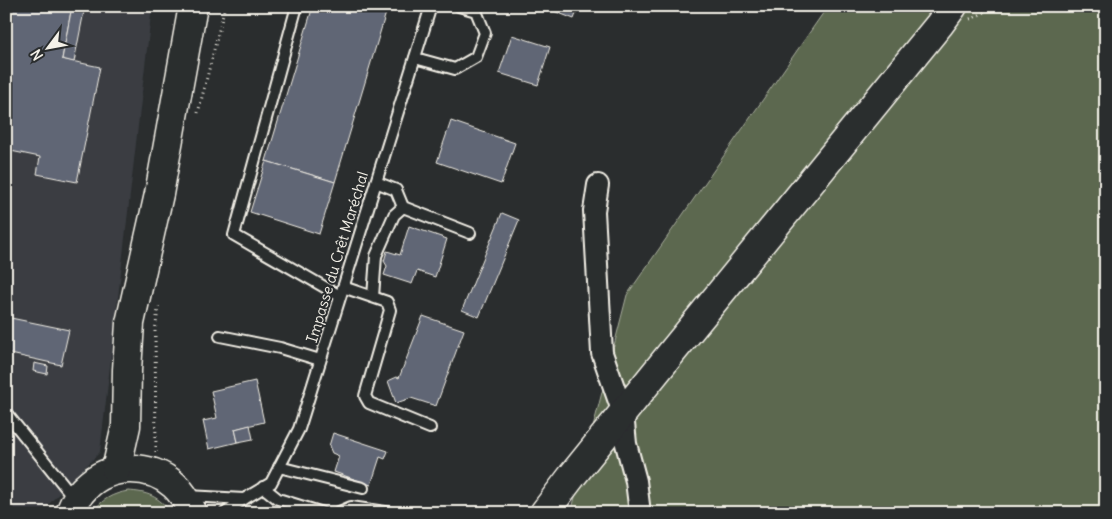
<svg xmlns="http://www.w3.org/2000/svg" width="1112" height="519" viewBox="0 0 1112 519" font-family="Delius,sans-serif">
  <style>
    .built { fill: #3a3e43 }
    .green { fill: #5b6850; stroke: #a8ac9c }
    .building { fill: #616675; stroke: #f4f1e8 }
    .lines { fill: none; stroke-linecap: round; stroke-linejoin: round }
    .service-casing { stroke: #f4f1e8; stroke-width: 14 }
    .minor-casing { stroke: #f4f1e8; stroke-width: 24 }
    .secondary-casing { stroke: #f4f1e8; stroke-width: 31 }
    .trunk-casing { stroke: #f4f1e8; stroke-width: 31 }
    .path { stroke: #f4f1e8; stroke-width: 3; stroke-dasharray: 1 4; stroke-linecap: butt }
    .service { stroke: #2a2d2e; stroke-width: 10 }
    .minor { stroke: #2a2d2e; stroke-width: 20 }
    .secondary { stroke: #2a2d2e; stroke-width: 28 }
    .trunk { stroke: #2a2d2e; stroke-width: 28 }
    .labels { text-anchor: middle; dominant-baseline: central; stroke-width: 4; stroke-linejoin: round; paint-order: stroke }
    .street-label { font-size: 15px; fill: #f4f1e8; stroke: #2a2d2e }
  </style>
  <rect width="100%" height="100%" fill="#2a2d2e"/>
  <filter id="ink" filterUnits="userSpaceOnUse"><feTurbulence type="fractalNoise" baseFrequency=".02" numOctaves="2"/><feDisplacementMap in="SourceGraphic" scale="10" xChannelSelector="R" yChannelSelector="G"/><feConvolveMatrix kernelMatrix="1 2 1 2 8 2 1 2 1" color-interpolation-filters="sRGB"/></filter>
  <g filter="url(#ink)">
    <path class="built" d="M6,6H152L100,452L40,513H6Z"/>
    <g class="green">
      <path d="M828,6H1106V513H571L627,295Z"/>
      <path d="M128,491C147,492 159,496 171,513H92C102,499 112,494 128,491Z"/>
    </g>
    <g class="building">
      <path d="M6,6H72L62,59L100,67L77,182L37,174L40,157L6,150Z"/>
      <path d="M72,6H85L74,62L62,59Z"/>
      <path d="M313,6H388L335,182L266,161Z"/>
      <path d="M541,6H579L574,19Z"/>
      <path d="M512,35L550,47L538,85L499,73Z"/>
      <path d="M451,121L515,143L501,184L437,162Z"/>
      <path d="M266,161L335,182L319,234L250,212Z"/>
      <path d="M502,213L519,220L479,317L462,310Z"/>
      <path d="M409,226L447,239L435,277L417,271L412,284L384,275L387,266L384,261L387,251L400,255Z"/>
      <path d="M423,316L464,330L436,406L411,398L396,403L388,381L397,377L399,378Z"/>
      <path d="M6,317L69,330L61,365L6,353Z"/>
      <path d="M34,363L48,366L47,374L33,371Z"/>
      <path d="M255,381L264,422L235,429L238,442L209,449L203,421L217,418L211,391Z"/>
      <path d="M250,425L253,439L238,442L235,429Z"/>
      <path d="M333,433L388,451L385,459L380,457L371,485L334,472L339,456L332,453L329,446Z"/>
    </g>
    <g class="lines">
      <defs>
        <g id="service">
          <path d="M297,6L234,235L340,296"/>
          <path d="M415,58L455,69L476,57L485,33L476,11L459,6"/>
          <path d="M376,182L396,190L403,207"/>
          <path d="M343,287L387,302L390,310L365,396L369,403L430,428"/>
          <path d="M373,297L376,256L394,215L403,207L470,233"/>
          <path d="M220,336L280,348L320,360"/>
          <path d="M6,413L75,499"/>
          <path d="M279,467L363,488"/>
          <path d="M263,487L278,499L323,513"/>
          <path d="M188,496L244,499"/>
          <path d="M225,513L244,499L271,483L299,429L431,6"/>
          <path d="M337,513L351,507L392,513"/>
        </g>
        <path id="minor" d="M598,185L594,211L602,353L623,413L626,444L636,481L640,513"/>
        <g id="secondary">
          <path d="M70,513C74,503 78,494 86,487C109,464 149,463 174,485C183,493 188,502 193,513"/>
          <path d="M544,513L572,476L673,351L939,25L953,6"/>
        </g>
        <path id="trunk" d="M116,470L126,426L127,370L130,323L159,194L193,6"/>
      </defs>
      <use href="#service" class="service-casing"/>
      <use href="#minor" class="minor-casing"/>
      <use href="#secondary" class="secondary-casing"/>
      <use href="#trunk" class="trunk-casing"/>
      <g class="path">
        <path d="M970,19L975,17L997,6"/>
        <path d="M198,113L225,6"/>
        <path d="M156,452L155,331L159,303"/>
      </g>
      <use href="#service" class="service"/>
      <use href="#minor" class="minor"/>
      <use href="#secondary" class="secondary"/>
      <use href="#trunk" class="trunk"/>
    </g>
  </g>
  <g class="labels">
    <g class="street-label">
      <text transform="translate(337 257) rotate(-73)">Impasse du Crêt Maréchal</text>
    </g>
  </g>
  <rect width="1112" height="519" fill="none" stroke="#2a2d2e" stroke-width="25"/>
  <rect x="12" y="12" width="1087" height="494" fill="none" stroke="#f4f1e8" stroke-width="2" filter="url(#ink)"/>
  <g transform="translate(48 48) rotate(238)" stroke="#2a2d2e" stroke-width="4" paint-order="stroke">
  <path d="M0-4L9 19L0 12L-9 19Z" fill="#f4f1e8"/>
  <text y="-8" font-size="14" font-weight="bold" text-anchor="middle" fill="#f4f1e8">N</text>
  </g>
</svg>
